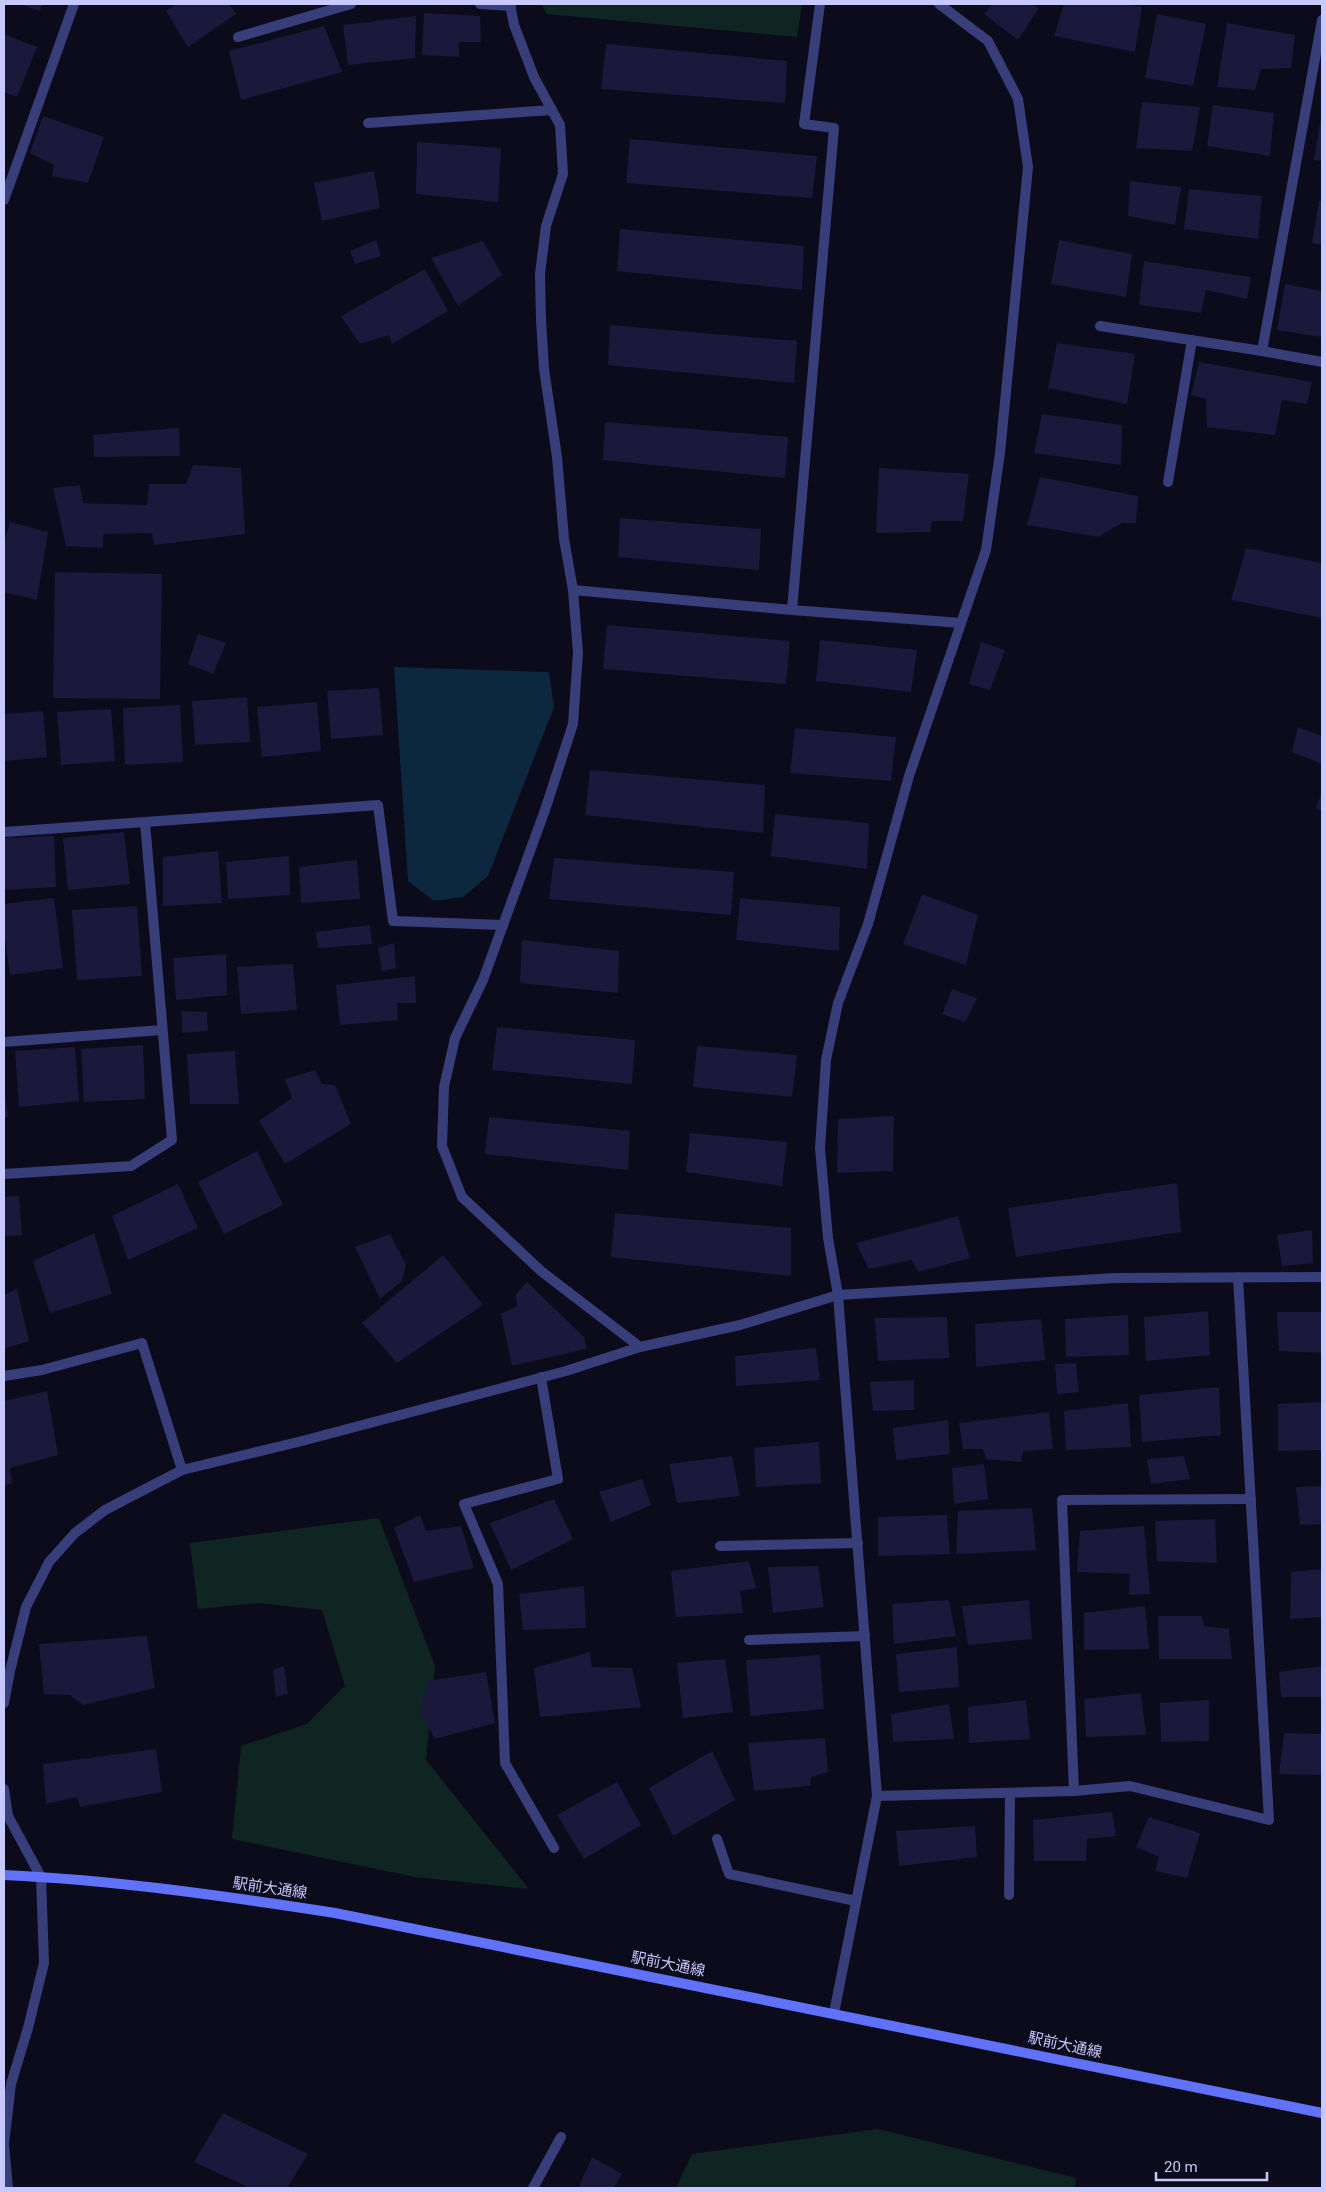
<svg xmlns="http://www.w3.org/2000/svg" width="1326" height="2192" viewBox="0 0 1326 2192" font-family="Roboto,'Noto Sans JP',sans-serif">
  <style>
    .green { fill: #0f2521 }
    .water { fill: #0c273e }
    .building { fill: #1a183b }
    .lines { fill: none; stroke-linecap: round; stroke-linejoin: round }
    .minor { stroke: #373e79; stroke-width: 10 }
    .secondary { stroke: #6072fb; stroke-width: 10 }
    .labels { text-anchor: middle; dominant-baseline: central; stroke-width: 4; stroke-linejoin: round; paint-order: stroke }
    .street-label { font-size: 15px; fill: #c7c8fe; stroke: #0c0b1b }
  </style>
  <rect width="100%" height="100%" fill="#0c0b1b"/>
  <g class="green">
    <path d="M541,4H802L797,37L547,14Z"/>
    <path d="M379,1518L435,1666L426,1760L529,1889L415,1877L232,1839L241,1746L307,1724L345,1686L322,1610L259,1603L198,1609L190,1543Z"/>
    <path d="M878,2129L1076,2178L1075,2188H676L692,2154Z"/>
  </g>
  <path class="water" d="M394,667L549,672L554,707L488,876L463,897L434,901L408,881Z"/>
  <g class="building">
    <path d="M20,4H42L40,11Z"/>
    <path d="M176,4H229L236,14L188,47L166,11Z"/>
    <path d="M992,4H1031L1039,8L1018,40L984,14Z"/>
    <path d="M1064,4H1124L1142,7L1135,52L1054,36Z"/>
    <path d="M424,13L480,16L481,42H459V57L422,55Z"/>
    <path d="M1157,14L1206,24L1193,86L1145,78Z"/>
    <path d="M416,16L415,58L348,65L343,25Z"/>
    <path d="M1227,23L1295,35L1291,68L1261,69L1255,90L1217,87Z"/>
    <path d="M324,26L342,72L241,100L229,51Z"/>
    <path d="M4,34L37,47L17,97L4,92Z"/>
    <path d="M606,44L787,61L785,103L601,89Z"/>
    <path d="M1142,102L1200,107L1192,151L1136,148Z"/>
    <path d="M1213,105L1274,113L1270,156L1207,146Z"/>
    <path d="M43,116L104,137L88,183L52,176L54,165L30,153Z"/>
    <path d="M1321,117H1322V161L1314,160Z"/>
    <path d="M630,139L817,156L812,198L626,183Z"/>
    <path d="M417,142L501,148L498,202L416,194Z"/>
    <path d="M374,171L380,208L322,221L314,183Z"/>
    <path d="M1130,181L1181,187L1175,225L1128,216Z"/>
    <path d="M1189,189L1262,196L1258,239L1184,229Z"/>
    <path d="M1319,201H1322V245L1312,243Z"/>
    <path d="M620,229L804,246L802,290L617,271Z"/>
    <path d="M376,240L381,256L355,264L350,251Z"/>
    <path d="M1059,240L1132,254L1126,297L1051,284Z"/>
    <path d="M483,241L502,275L458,306L431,258Z"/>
    <path d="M1144,261L1251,277L1247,299L1206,290L1201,313L1139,305Z"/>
    <path d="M425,269L448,311L392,344L389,335L360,344L341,316Z"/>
    <path d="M1285,284L1322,291V337L1277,330Z"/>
    <path d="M610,325L797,341L794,383L608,365Z"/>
    <path d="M1057,343L1135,354L1127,404L1048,388Z"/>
    <path d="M1199,362L1312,382L1307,404L1282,400L1275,435L1207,427L1206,399L1191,395Z"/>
    <path d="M1042,414L1122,425L1121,465L1034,453Z"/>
    <path d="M605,422L788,437L785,478L603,460Z"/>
    <path d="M179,428L180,456L94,457L93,435Z"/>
    <path d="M193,465L241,468L245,534L154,545L152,533L103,534V548L66,546L53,488L80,485L83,503L147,505L149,484H186Z"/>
    <path d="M879,468L969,474L963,521H932L930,532L876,533Z"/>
    <path d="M1040,477L1138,496L1136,523H1122L1098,537L1027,525Z"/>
    <path d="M620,518L761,529L759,570L618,557Z"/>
    <path d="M10,522L48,532L37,600L4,592V542Z"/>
    <path d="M1246,548L1322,563V618L1231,600Z"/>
    <path d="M55,572L162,574L160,699L53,698Z"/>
    <path d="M607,625L790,641L786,684L603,669Z"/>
    <path d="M198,634L226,643L213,674L188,664Z"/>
    <path d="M820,640L917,650L911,692L816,681Z"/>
    <path d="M981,642L1005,650L990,690L969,684Z"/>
    <path d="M379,688L383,735L331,739L327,691Z"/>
    <path d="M247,697L250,742L195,745L192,701Z"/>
    <path d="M317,702L321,751L262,757L257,707Z"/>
    <path d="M180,705L183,762L125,765L123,708Z"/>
    <path d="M111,709L115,761L61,765L57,712Z"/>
    <path d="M43,711L47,757L4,761V714Z"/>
    <path d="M1298,727L1322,736V764L1292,752Z"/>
    <path d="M795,728L896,737L891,781L790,773Z"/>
    <path d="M590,770L765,785L763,833L585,815Z"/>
    <path d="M1322,791V811L1316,808Z"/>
    <path d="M775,814L869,823L867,869L771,856Z"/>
    <path d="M124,832L130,884L68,890L63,838Z"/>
    <path d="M54,836L56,887L4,890V838Z"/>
    <path d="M218,851L222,903L163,906V857Z"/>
    <path d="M289,856L290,895L228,899L226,862Z"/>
    <path d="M554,858L734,872L731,915L549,899Z"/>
    <path d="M357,860L360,899L301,903L299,867Z"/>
    <path d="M922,894L978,915L966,965L903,944Z"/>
    <path d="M54,898L63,968L10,975L4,932V904Z"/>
    <path d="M740,898L840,907L839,951L736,940Z"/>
    <path d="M137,906L142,976L77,980L72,910Z"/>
    <path d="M370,925L372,944L318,948L316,932Z"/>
    <path d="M522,940L619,951L618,993L520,983Z"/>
    <path d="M394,943L396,968L382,971L378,948Z"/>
    <path d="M226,954L227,995L176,1000L173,958Z"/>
    <path d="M293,964L297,1010L241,1014L237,967Z"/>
    <path d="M415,976L416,1003H397L398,1020L340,1025L336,985Z"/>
    <path d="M952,989L977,998L965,1022L942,1014Z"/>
    <path d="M182,1011L207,1012L208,1031L182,1033Z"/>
    <path d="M497,1027L635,1040L632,1084L492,1070Z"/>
    <path d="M143,1045L145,1099L84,1102L81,1049Z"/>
    <path d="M697,1046L797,1055L792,1097L693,1087Z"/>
    <path d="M75,1047L79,1101L19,1107L15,1051Z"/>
    <path d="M235,1051L239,1104H190L187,1054Z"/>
    <path d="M315,1070L322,1084L335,1085L351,1124L285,1164L259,1121L292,1098L285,1079Z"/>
    <path d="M4,1088L8,1117H4Z"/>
    <path d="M894,1116L893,1171L837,1173L838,1119Z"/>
    <path d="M489,1117L630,1131L628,1170L485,1154Z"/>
    <path d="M690,1133L787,1142L782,1186L686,1172Z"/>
    <path d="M257,1151L283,1205L224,1234L198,1182Z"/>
    <path d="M1177,1183L1181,1232L1016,1257L1008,1208Z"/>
    <path d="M178,1184L198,1228L128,1260L112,1216Z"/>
    <path d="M19,1196L22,1235L4,1236V1197Z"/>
    <path d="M615,1213L791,1228V1276L611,1257Z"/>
    <path d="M958,1216L970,1258L918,1272L912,1260L869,1269L856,1243Z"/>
    <path d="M1312,1230L1313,1263L1282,1266L1277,1235Z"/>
    <path d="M94,1233L112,1294L50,1313L33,1261Z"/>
    <path d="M390,1234L406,1265L402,1281L380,1299L355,1247Z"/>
    <path d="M443,1255L483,1305L397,1363L362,1323Z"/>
    <path d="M527,1282L585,1338L586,1349L512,1366L501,1314L517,1306L516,1294Z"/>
    <path d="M17,1289L29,1341L4,1349V1295Z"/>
    <path d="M1208,1311L1210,1355L1146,1361L1144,1317Z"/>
    <path d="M1277,1312H1322V1353L1279,1351Z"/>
    <path d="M1128,1315L1129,1355L1066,1357L1065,1319Z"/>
    <path d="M947,1317L949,1358L878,1361L875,1318Z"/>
    <path d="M1041,1319L1045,1360L976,1367L975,1324Z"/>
    <path d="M816,1348L820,1380L736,1386L735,1356Z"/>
    <path d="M1076,1363L1079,1392L1057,1394L1055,1364Z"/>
    <path d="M914,1380V1410L873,1411L870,1382Z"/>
    <path d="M1219,1387L1221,1435L1142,1442L1139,1395Z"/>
    <path d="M47,1391L58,1455L10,1468L12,1483L4,1486V1401Z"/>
    <path d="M1322,1402V1450L1278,1451V1404Z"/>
    <path d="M1128,1403L1131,1447L1066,1450L1064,1411Z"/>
    <path d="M1049,1412L1053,1449L1023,1451L1021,1462L986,1459L983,1449H963L959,1423Z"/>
    <path d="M948,1420L950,1454L896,1460L893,1428Z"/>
    <path d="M819,1442L821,1483L756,1487L754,1448Z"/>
    <path d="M732,1456L740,1496L677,1503L669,1464Z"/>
    <path d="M1184,1456L1190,1479L1151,1484L1147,1459Z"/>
    <path d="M984,1464L988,1499L954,1504L952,1468Z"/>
    <path d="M642,1479L651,1505L611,1522L599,1492Z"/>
    <path d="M1322,1486V1524L1300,1525L1296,1487Z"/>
    <path d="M554,1499L573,1539L511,1570L490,1523Z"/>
    <path d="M1032,1508L1036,1550L956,1554L958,1511Z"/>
    <path d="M420,1515L426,1531L461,1526L474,1568L414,1582L394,1528Z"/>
    <path d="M947,1515L950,1554L878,1556V1517Z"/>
    <path d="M1215,1519L1217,1563L1157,1561L1155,1521Z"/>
    <path d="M1144,1526L1150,1594L1129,1595L1130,1574L1077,1572L1080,1531Z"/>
    <path d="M749,1561L756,1588L740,1591L743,1613L676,1617L671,1571Z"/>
    <path d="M818,1566L824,1607L773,1613L768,1567Z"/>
    <path d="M1322,1569V1617L1290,1619L1291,1572Z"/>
    <path d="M584,1586L586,1628L523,1630L519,1594Z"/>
    <path d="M949,1600L956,1636L894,1644L892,1604Z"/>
    <path d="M1029,1600L1032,1639L968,1645L962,1606Z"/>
    <path d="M1145,1606L1149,1649L1084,1650V1613Z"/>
    <path d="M1158,1616H1202L1204,1626L1229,1629L1232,1659H1159Z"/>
    <path d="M147,1636L155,1688L83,1705L70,1695L44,1694L39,1644Z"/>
    <path d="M957,1647L959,1687L899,1692L896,1654Z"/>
    <path d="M590,1652L592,1667L632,1668L641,1707L540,1717L534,1668Z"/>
    <path d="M820,1655L824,1709L750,1716L746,1660Z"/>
    <path d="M725,1659L733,1712L683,1718L677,1663Z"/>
    <path d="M284,1666L288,1694L276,1697L273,1670Z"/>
    <path d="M1322,1666V1697H1281L1279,1672Z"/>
    <path d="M486,1672L495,1723L435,1739L420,1711L428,1681Z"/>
    <path d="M1141,1693L1146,1735L1086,1737L1084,1699Z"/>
    <path d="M1026,1700L1030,1739L969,1743L968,1707Z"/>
    <path d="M1209,1700V1741L1161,1742L1160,1703Z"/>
    <path d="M949,1704L954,1739L893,1742L891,1714Z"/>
    <path d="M1284,1733L1322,1734V1775L1279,1774Z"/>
    <path d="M825,1738L828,1772L811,1777L810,1786L754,1791L748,1743Z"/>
    <path d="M156,1749L162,1792L80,1807L77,1797L46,1804L43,1764Z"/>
    <path d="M712,1751L735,1800L673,1836L649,1788Z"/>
    <path d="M617,1782L641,1825L584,1859L557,1815Z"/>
    <path d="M1112,1812L1116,1836L1087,1839L1086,1861H1034L1033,1820Z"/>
    <path d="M1149,1817L1200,1833L1187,1878L1155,1871L1159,1857L1136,1847Z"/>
    <path d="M975,1826L977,1857L899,1866L896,1831Z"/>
    <path d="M223,2113L308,2154L287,2188H250L194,2162Z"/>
    <path d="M592,2157L622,2174L614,2188H584L579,2186Z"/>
  </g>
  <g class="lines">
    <g class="minor">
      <path d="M480,4L511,6"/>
      <path d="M510,4L514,25L534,77L560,125L563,174L546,226L540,274L541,320L544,369L557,457L564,539L573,590L578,653L573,724L545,810L483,980L455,1038L444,1087L442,1146L462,1197L541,1271L640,1347"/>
      <path d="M1322,20L1262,351L1322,362"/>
      <path d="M238,37L351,4"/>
      <path d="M368,123L552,110"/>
      <path d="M4,200L74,4"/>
      <path d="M1100,326L1262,351"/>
      <path d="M1168,482L1192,340"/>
      <path d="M573,590L792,610L834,128L804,124L820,4"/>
      <path d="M792,610L961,623"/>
      <path d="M145,822L378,805L393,921L503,925"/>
      <path d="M4,832L145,822L172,1140L131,1166L4,1174"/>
      <path d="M4,1042L162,1030"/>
      <path d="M4,1376L42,1370L142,1343L182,1470"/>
      <path d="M541,1377L558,1479L464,1504L498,1584L505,1763L554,1848"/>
      <path d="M720,1546L858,1543"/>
      <path d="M749,1640L865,1636"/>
      <path d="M4,1703L10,1671L26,1607L49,1562L75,1533L105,1510L182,1470L302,1441L566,1371L640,1347L740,1325L838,1295L1115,1278L1322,1277"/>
      <path d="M4,1789L8,1816L41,1877L44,1963L28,2028L11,2084L4,2144L8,2188"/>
      <path d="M1074,1791L1062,1500L1251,1499"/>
      <path d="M877,1796L838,1295L828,1238L820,1148L826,1060L838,1003L868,924L909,776L986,550L1000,453L1028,167L1018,99L988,41L939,4"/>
      <path d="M717,1839L729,1874L856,1901"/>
      <path d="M1009,1895L1010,1793"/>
      <path d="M834,2013L877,1796L1074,1791L1130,1786L1269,1820L1238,1277"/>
      <path d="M533,2188L561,2137"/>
    </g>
    <path class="secondary" d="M4,1875C114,1880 225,1896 335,1913L1322,2113"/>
  </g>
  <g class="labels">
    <g class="street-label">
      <text transform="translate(270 1888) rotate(8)">駅前大通線</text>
      <text transform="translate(668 1964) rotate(11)">駅前大通線</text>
      <text transform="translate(1065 2045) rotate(12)">駅前大通線</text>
    </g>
  </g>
  <rect width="1326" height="2192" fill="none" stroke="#c7c8fe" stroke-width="10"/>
  <path d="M1156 2172v8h111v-8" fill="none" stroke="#c7c8fe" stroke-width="2.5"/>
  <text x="1164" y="2172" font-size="15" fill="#c7c8fe" stroke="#0c0b1b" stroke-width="4" paint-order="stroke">20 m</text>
</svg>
